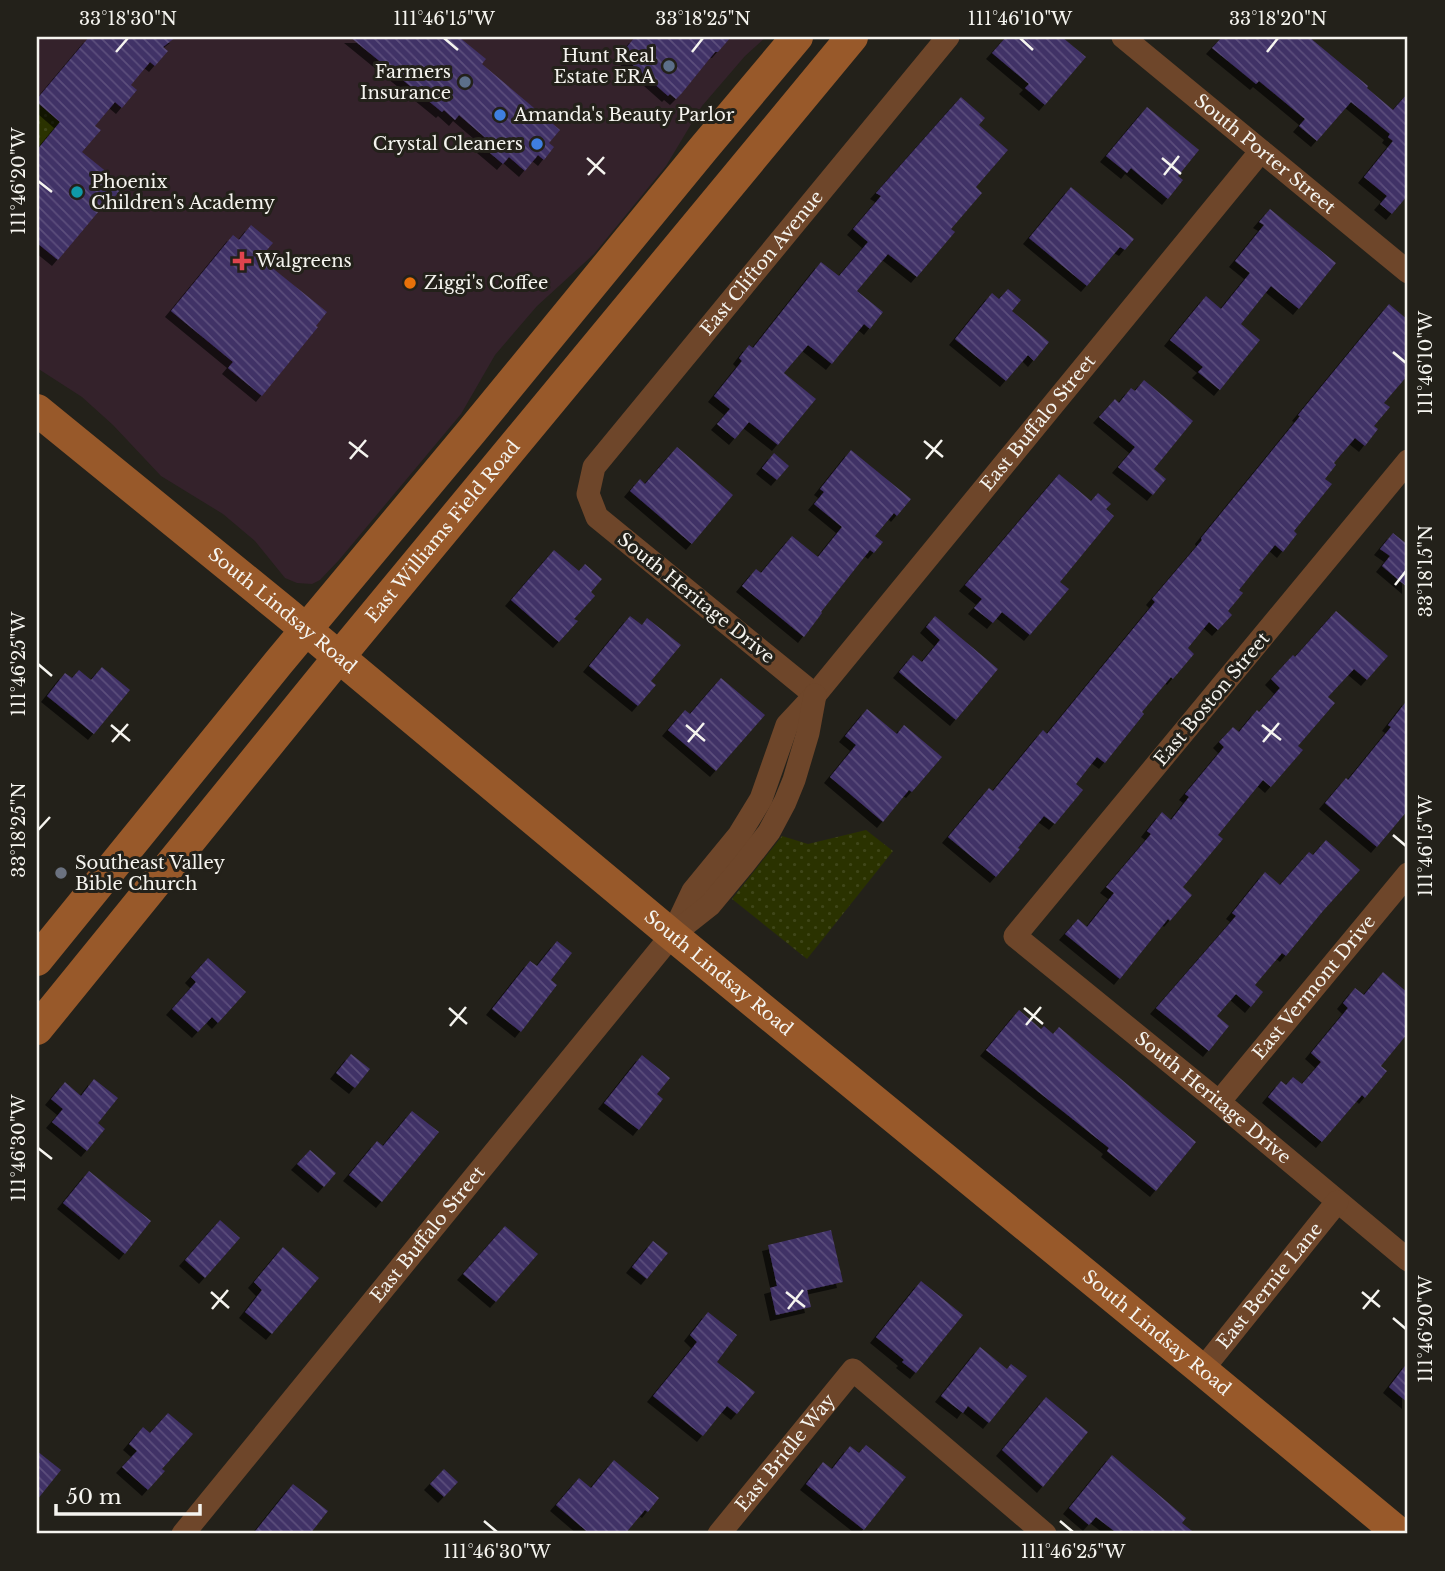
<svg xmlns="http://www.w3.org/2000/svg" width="1445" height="1571" viewBox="0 0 1445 1571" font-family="'Libre Baskerville',serif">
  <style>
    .commercial { fill: #34222b }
    .green { fill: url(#green-dots) }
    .building { fill: url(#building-back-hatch); filter: url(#shadow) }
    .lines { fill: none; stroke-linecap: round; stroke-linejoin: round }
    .street { stroke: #6e462a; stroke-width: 23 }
    .secondary { stroke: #98592a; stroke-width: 32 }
    .ticks { fill: none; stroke: #f5f4ef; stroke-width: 2.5 }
    .service-dot { fill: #5c6f8a; stroke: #23211a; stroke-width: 2.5 }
    .shop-dot { fill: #3f7fe0; stroke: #23211a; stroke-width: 2.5 }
    .culture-dot { fill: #0f9aa8; stroke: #23211a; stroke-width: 2.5 }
    .health-dot { fill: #e0444e; stroke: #23211a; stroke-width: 2.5 }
    .food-dot { fill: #e8710a; stroke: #23211a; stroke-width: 2.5 }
    .worship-dot { fill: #6b7280; stroke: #23211a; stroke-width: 2.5 }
    .labels { text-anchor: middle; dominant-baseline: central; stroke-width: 6; stroke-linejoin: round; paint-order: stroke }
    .poi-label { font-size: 18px; fill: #f5f4ef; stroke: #23211a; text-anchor: start }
    .street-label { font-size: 18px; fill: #f5f4ef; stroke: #23211a }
    .neatline { fill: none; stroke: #f5f4ef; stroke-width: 2.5 }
    .ticks-label { font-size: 18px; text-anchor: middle; fill: #f5f4ef }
  </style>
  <defs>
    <pattern id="green-dots" width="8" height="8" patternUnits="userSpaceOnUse" patternTransform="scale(1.75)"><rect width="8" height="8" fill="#2a3200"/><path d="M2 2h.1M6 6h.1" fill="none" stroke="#3f4619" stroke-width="1.8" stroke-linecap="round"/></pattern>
    <pattern id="building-back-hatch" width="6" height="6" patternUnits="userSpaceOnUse" patternTransform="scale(1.75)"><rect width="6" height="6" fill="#403066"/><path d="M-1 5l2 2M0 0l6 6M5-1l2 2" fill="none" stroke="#5c4f7c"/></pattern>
    <filter id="shadow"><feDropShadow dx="-6" dy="6" stdDeviation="0" flood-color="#0009"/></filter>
  </defs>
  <rect width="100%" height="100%" fill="#23211a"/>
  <path class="commercial" d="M37,37H766L745,56L702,106L666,166L594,254L537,306L495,355L461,414L339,560L320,580L312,584L297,583L285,578L255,541L223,514L161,476L113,425L82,397L37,368Z"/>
  <g class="green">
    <path d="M37,102L60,122L37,150Z"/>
    <path d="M866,830L893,851L807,959L732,899L782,836L808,844Z"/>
  </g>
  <g class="building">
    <path d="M89,37H176L163,47L168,51L155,66L150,62L131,85L137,90L122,108L115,102L95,126L101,130L82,152L124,186L111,201L109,199L58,260L37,243V150L60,122L37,102V99Z"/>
    <path d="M350,37H459L486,59L482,64L560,130L549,143L554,147L544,160L538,155L525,171L509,157L503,164L483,147L488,140L459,115L455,120L444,110L442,112Z"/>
    <path d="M635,37H731L718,52H715L682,93L676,99L670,94L668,96L623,56L624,55L622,53Z"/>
    <path d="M1006,37H1062L1086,57L1045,105L1025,88L1029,84L992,53Z"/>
    <path d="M1222,37H1309L1368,86L1367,88L1393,110L1408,93V195L1392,214L1380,204L1387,196L1364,177L1393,141L1388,137L1390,134L1351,102L1317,141L1299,126L1305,119L1259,81L1256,84L1212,48Z"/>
    <path d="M961,97L985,118L979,125L1008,150L976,187L982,193L951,229L955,232L917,277L888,254L857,291L883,312L870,329L864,324L832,364L808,345L784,373L816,399L778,445L749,422L735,439L717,424L730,409L714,396L742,361L739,358L749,345L753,348L821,262L839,276L868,242L853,229L881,196L876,193Z"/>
    <path d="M1147,107L1199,150L1178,176L1183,180L1168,199L1131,168L1127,173L1106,156Z"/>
    <path d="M1071,187L1134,239L1125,250L1120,247L1087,286L1029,238Z"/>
    <path d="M1270,209L1336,263L1299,309L1271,286L1241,324L1260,340L1220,390L1198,372L1203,367L1170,340L1206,296L1221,309L1250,273L1235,261L1264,225L1259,222Z"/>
    <path d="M251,225L273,243L260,258L327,312L316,326L318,327L262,396L228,368L233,362L171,311L233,235L239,240Z"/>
    <path d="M1008,289L1021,300L1012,311L1049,342L1034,361L1028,355L1006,381L955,339L992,293L999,299Z"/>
    <path d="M1389,304L1408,320V375L1384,403L1390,407L1374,426L1378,429L1365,446L1355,438L1334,463L1336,465L1325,479L1332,484L1294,531L1297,534L1283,552L1275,545L1239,590L1243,593L1228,611L1232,615L1218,630L1209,622L1188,648L1194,654L1173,679L1171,677L1142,712L1144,714L1105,763L1097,757L1076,784L1083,790L1055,824L1044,816L1018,848L1020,849L996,877L948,837L989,788L993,791L1043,730L1047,734L1155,602L1152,599L1202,540L1201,538L1300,416L1298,415Z"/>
    <path d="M1144,380L1193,421L1154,469L1166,479L1153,495L1118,467L1135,447L1099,417L1115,399L1119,403L1131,388L1135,391Z"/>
    <path d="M677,447L733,495L692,544L630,491L640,479L645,484Z"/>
    <path d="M851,450L911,499L897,516L894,513L875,536L883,542L874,553L870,550L821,612L822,613L804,637L742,586L756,569L761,573L792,536L818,557L842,527L814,504L824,492L820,489Z"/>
    <path d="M774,453L789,466L777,480L762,468Z"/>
    <path d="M1059,474L1091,501L1098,493L1111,504L1106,509L1114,516L1060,582L1069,589L1030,635L1002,612L993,623L974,608L982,599L965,585Z"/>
    <path d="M1393,533L1408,545V588L1382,566L1390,556L1380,549Z"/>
    <path d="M554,550L579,571L585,564L602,579L591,592L595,596L574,619L578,621L559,642L511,600Z"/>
    <path d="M1336,611L1388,656L1367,680L1354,669L1328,697L1335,703L1298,746L1303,750L1271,787L1263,780L1218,835L1223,839L1183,887L1192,895L1170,921L1168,919L1120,979L1065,934L1078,919L1087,927L1114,893L1106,887L1151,834L1147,831L1162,812L1171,820L1189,797L1185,794L1224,747L1219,742L1233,727L1239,732L1257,710L1259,712L1280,688L1271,679L1293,655L1295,657Z"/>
    <path d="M630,616L642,625L647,618L681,645L651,681L656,685L638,706L589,666Z"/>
    <path d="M935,616L998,669L956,720L899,672L913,655L922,662L940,640L926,627Z"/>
    <path d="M102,667L130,690L94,734L47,696L65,673L72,678L79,670L91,680Z"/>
    <path d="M721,678L765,715L716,771L668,730L685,710L690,714Z"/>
    <path d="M1408,699V810L1377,847L1325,803L1346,778L1348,780L1391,727L1388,725Z"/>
    <path d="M867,709L897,734L904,725L942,757L912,792L909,790L883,822L830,777L856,745L845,736Z"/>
    <path d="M1326,840L1360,870L1323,911L1286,956L1282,953L1255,985L1263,992L1251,1007L1236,994L1217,1016L1229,1026L1209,1051L1156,1008L1236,916L1232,913L1265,872L1280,885L1309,852L1313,855Z"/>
    <path d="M557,941L572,953L551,980L557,985L521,1032L492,1009L530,961L537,966Z"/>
    <path d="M208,958L246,992L218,1023L212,1017L198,1032L172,1009L196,982L191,977Z"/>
    <path d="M1383,972L1408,993V1033L1381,1066L1387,1071L1365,1098L1362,1095L1322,1142L1268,1097L1281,1081L1286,1085L1293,1077L1302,1084L1321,1062L1311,1053L1348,1008L1343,1003L1355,988L1364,995Z"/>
    <path d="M1019,1010L1041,1029L1044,1026L1053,1034L1059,1027L1196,1142L1156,1191L1107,1151L1109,1148L986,1050Z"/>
    <path d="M351,1054L370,1069L355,1088L336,1073Z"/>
    <path d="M642,1055L670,1078L657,1094L663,1099L639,1130L604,1103Z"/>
    <path d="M94,1079L118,1098L98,1123L105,1129L87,1151L52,1122L63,1109L51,1099L65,1082L81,1096Z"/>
    <path d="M412,1111L439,1132L382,1202L349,1175L377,1141L383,1146Z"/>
    <path d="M310,1150L336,1173L324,1187L297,1164Z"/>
    <path d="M89,1171L151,1221L125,1254L63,1203Z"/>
    <path d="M220,1220L240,1238L205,1278L185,1260Z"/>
    <path d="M505,1226L538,1254L496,1302L463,1274Z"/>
    <path d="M831,1230L843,1282L807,1290L811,1307L776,1315L770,1288L777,1286L768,1245Z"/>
    <path d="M653,1241L668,1253L647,1279L632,1267Z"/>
    <path d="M283,1247L319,1278L272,1334L245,1312L262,1290L254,1282Z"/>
    <path d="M921,1281L963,1315L916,1373L902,1362L904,1360L876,1337Z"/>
    <path d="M708,1312L737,1335L717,1362L755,1392L737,1414L727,1406L703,1436L653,1396L697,1342L690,1335Z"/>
    <path d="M980,1347L1007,1369L1011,1364L1027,1376L989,1423L968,1406L963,1413L941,1396Z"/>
    <path d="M1408,1362V1403L1389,1387Z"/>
    <path d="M1046,1397L1088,1432L1043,1487L1002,1450Z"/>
    <path d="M168,1413L193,1434L162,1469L165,1471L148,1490L122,1467L137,1451L129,1444L143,1427L150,1433Z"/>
    <path d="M866,1445L906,1477L864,1530L806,1484L823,1462L832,1469L850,1446L859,1453Z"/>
    <path d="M37,1451L61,1470L37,1500Z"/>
    <path d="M1112,1455L1186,1518L1182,1523L1196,1534H1118L1096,1517L1089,1525L1069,1508Z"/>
    <path d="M614,1460L659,1498L648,1512L645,1510L625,1534H590L556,1505L579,1478L591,1488Z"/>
    <path d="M444,1469L458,1482L444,1497L430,1484Z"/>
    <path d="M293,1484L328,1511L310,1534H253Z"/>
  </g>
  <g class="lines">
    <g class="street">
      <path id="s1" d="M1123,37L1408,272"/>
      <path id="s2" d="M1408,461L1015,936L1219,1102L1408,1260"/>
      <path id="s3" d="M815,695L597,517L588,494L594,467L948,37"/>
      <path id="s4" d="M675,929L693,891L739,835L761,799L787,725L815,695L1261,151"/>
      <path id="s5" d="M1219,1102L1408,874"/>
      <path id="s6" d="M1202,1370L1337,1202"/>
      <path id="s7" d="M183,1534L672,935L710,905L744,864L769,832L785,802L794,780L808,733L815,695"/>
      <path id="s8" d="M719,1534L853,1370L1045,1534"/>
    </g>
    <g class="secondary">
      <path id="s9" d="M37,410L285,612L672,935L1202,1370L1400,1534"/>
      <path d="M37,960L279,662L471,432L703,149L797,37"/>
      <path id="s10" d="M37,1029L339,657L852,37"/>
    </g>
  </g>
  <path class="ticks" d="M444,38L458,50M1020,38L1033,50M116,52L128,38M692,52L703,38M1267,52L1278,38M587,158L605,174M1162,158L1181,174M588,175L604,157M1164,175L1179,156M38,181L52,192M1393,352L1406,363M924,441L943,457M349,442L368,457M350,459L366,440M926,459L942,440M1395,585L1406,571M38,664L52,676M111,725L130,741M686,725L705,741M1262,725L1281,740M112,742L128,724M688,742L704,723M1263,742L1279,723M38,830L50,817M1393,835L1406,846M449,1008L467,1024M1024,1008L1043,1024M1026,1025L1041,1007M450,1026L466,1007M38,1148L52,1159M211,1292L229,1308M786,1292L805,1307M1362,1292L1380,1307M212,1309L228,1290M788,1309L803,1290M1363,1309L1379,1290M1393,1318L1406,1329M484,1521L497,1532M1060,1521L1073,1532"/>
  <g class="service-dot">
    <circle cx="669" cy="66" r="7"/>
    <circle cx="465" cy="82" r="7"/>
  </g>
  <g class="shop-dot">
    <circle cx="500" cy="115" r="7"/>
    <circle cx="537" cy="144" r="7"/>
  </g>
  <circle class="culture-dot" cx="77" cy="192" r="7"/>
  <path class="health-dot" d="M238.5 250.5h7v7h7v7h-7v7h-7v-7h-7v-7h7z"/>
  <circle class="food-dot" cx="410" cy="283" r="7"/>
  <circle class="worship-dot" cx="61" cy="873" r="7"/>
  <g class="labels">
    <g class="poi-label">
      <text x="655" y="56" text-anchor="end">Hunt Real<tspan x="655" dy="21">Estate ERA</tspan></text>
      <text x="451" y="72" text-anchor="end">Farmers<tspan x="451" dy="21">Insurance</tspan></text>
      <text x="514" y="115">Amanda's Beauty Parlor</text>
      <text x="523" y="144" text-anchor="end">Crystal Cleaners</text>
      <text x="91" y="182">Phoenix<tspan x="91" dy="21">Children's Academy</tspan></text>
      <text x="256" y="261">Walgreens</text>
      <text x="424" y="283">Ziggi's Coffee</text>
      <text x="75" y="863">Southeast Valley<tspan x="75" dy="21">Bible Church</tspan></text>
    </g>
    <g class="street-label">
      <text stroke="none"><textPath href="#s1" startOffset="184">South Porter Street</textPath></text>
      <text stroke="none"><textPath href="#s3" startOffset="598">East Clifton Avenue</textPath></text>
      <text stroke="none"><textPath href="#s4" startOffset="628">East Buffalo Street</textPath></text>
      <text stroke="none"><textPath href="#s10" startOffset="642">East Williams Field Road</textPath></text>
      <text transform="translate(696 598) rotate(39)">South Heritage Drive</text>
      <text stroke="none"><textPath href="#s9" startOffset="317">South Lindsay Road</textPath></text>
      <text transform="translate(1212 699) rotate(-50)">East Boston Street</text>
      <text stroke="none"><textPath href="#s9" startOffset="884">South Lindsay Road</textPath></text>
      <text stroke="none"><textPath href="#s5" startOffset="149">East Vermont Drive</textPath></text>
      <text stroke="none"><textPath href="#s2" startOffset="872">South Heritage Drive</textPath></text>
      <text stroke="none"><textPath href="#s7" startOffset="387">East Buffalo Street</textPath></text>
      <text stroke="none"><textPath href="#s6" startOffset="108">East Bernie Lane</textPath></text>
      <text stroke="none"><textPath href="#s9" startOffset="1451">South Lindsay Road</textPath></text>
      <text stroke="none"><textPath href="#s8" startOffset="105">East Bridle Way</textPath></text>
    </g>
  </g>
  <rect width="1445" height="1571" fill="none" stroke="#23211a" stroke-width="77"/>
  <path d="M56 1504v10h144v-10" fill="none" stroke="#f5f4ef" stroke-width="3.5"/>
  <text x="66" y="1504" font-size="21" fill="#f5f4ef" stroke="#23211a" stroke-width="5" paint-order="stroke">50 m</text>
  <rect x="38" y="38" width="1368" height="1494" class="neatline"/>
  <g class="ticks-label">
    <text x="128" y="25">33°18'30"N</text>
    <text x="444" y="25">111°46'15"W</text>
    <text x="703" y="25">33°18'25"N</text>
    <text x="1020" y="25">111°46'10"W</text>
    <text x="1278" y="25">33°18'20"N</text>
    <text transform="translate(19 181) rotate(-90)" y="6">111°46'20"W</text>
    <text transform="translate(1426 363) rotate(-90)" y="6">111°46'10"W</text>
    <text transform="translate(1426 571) rotate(-90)" y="6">33°18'15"N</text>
    <text transform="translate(19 664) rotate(-90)" y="6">111°46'25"W</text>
    <text transform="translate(19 830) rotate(-90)" y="6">33°18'25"N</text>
    <text transform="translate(1426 846) rotate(-90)" y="6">111°46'15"W</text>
    <text transform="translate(19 1148) rotate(-90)" y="6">111°46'30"W</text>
    <text transform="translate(1426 1329) rotate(-90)" y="6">111°46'20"W</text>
    <text x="497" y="1558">111°46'30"W</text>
    <text x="1073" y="1558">111°46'25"W</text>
  </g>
</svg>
